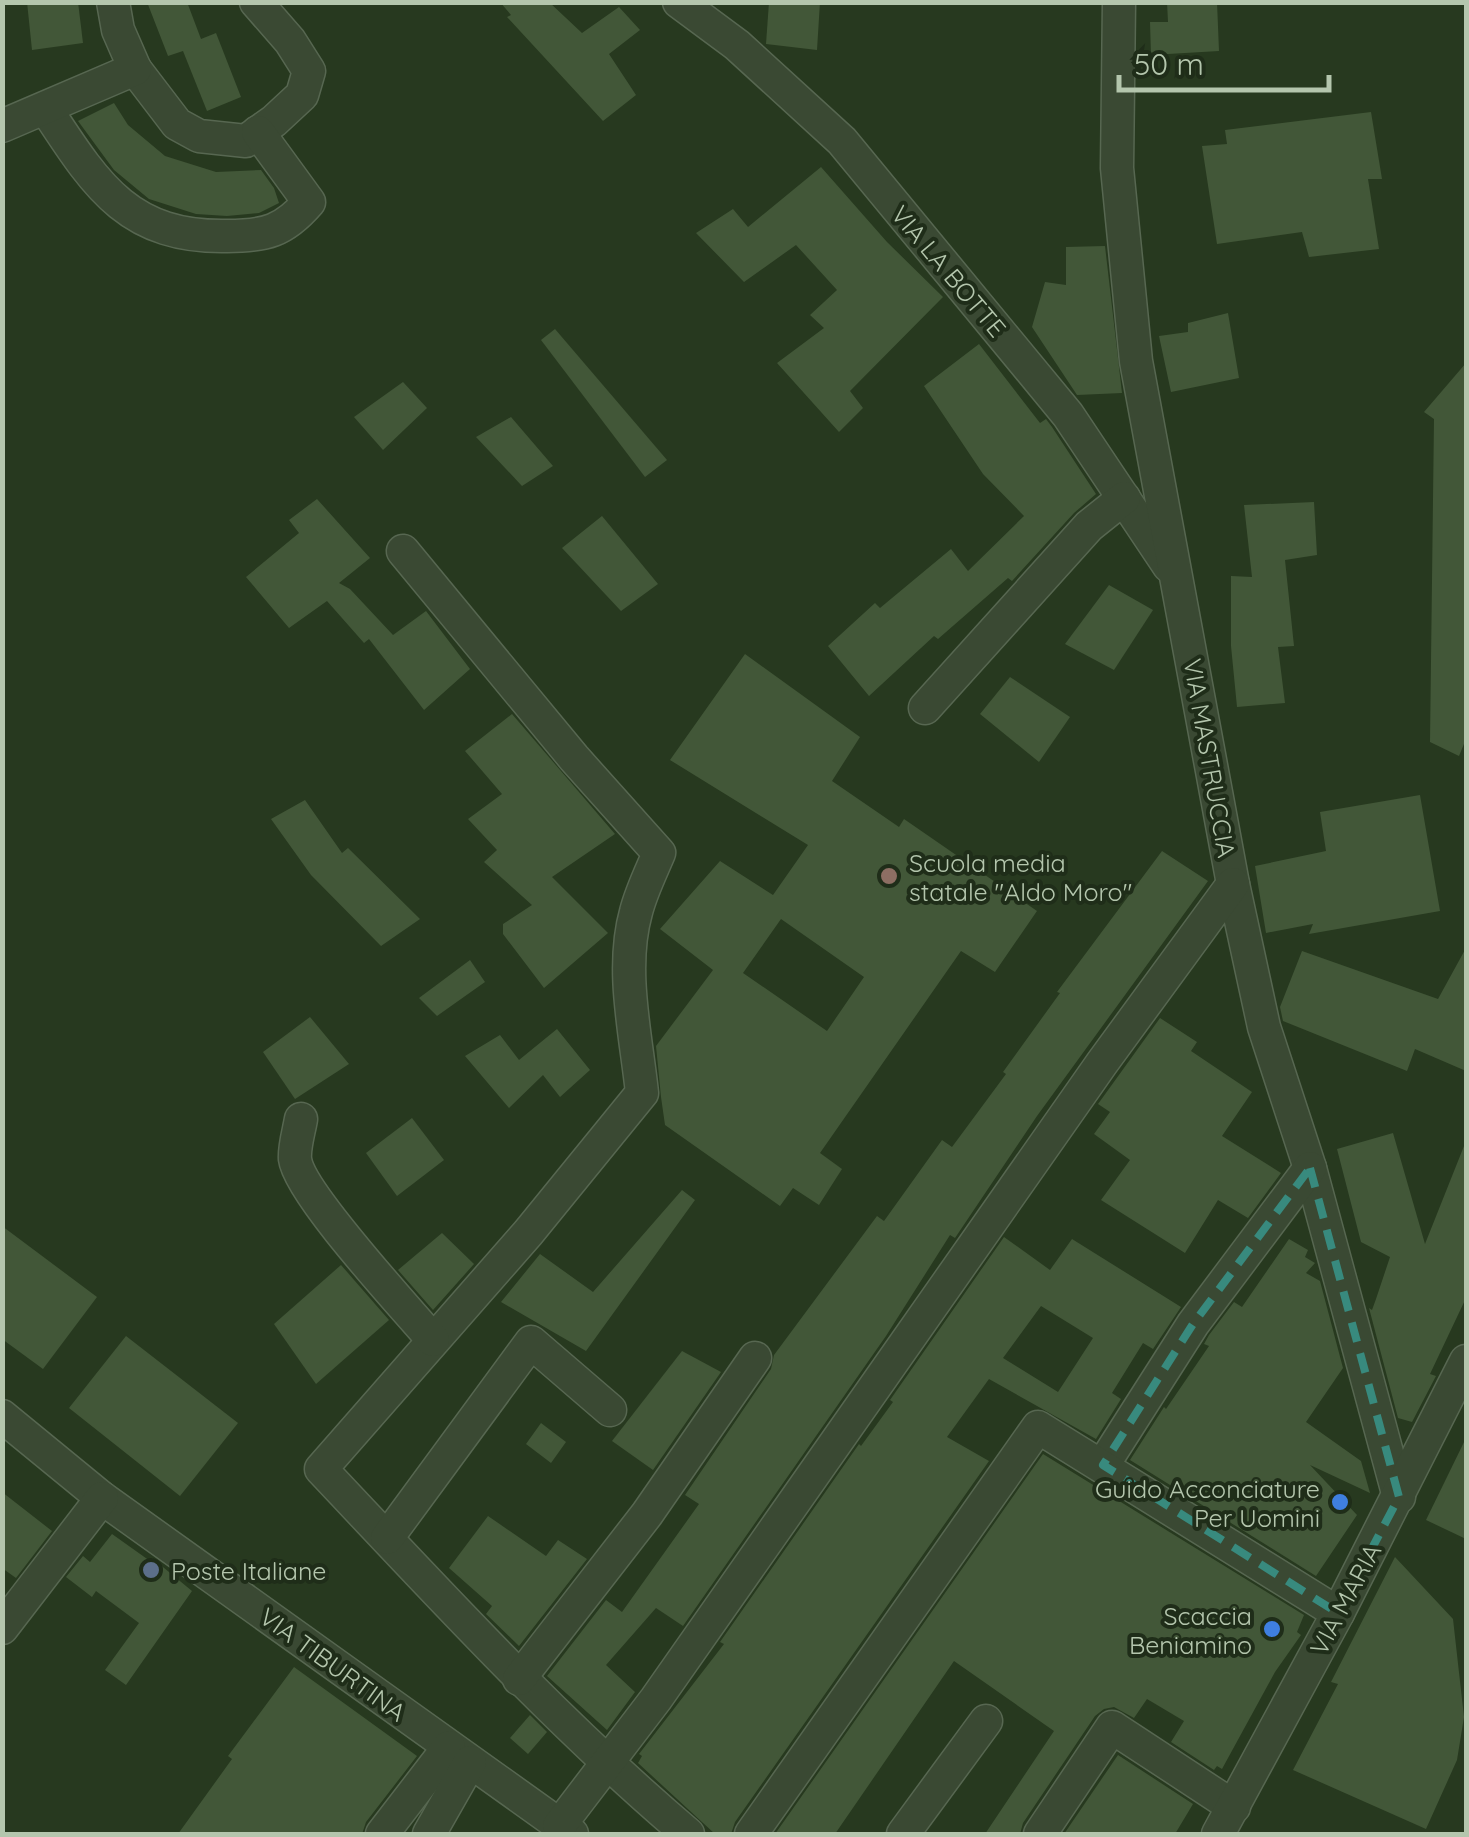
<svg xmlns="http://www.w3.org/2000/svg" width="1469" height="1837" viewBox="0 0 1469 1837" font-family="Quicksand,sans-serif">
  <style>
    .building { fill: #425738; fill-rule: evenodd }
    .lines { fill: none; stroke-linecap: round; stroke-linejoin: round }
    .minor-casing { stroke: #576751; stroke-width: 35 }
    .minor { stroke: #3a4933; stroke-width: 32 }
    .marked { fill: none; stroke: #388a7e; stroke-width: 8; stroke-dasharray: 20 12; stroke-linejoin: round }
    .education-dot { fill: #8d6e63; stroke: #1f2d19; stroke-width: 4 }
    .shop-dot { fill: #3f7fe0; stroke: #1f2d19; stroke-width: 4 }
    .service-dot { fill: #5c6f8a; stroke: #1f2d19; stroke-width: 4 }
    .labels { text-anchor: middle; dominant-baseline: central; stroke-width: 8; stroke-linejoin: round; paint-order: stroke }
    .street-label { font-size: 25px; fill: #b4c6ad; stroke: #1f2d19 }
    .poi-label { font-size: 25px; fill: #b4c6ad; stroke: #1f2d19; text-anchor: start }
  </style>
  <rect width="100%" height="100%" fill="#27391f"/>
  <g class="building">
    <path d="M27,2H78L83,43L32,50Z"/>
    <path d="M147,2H187L201,39L216,33L241,97L207,111L183,51L168,56Z"/>
    <path d="M500,2H549L582,33L619,7L640,30L609,54L636,95L603,121L507,17L511,15Z"/>
    <path d="M769,2H820L817,50L766,44Z"/>
    <path d="M1167,2H1217L1219,51L1151,55L1150,22H1168Z"/>
    <path d="M114,103L128,125L165,156L216,172L261,170L274,188L279,203L259,213L227,216L196,214L149,199L114,170L78,121Z"/>
    <path d="M1371,112L1382,179H1368L1379,249L1309,257L1302,232L1217,244L1202,146L1227,144L1225,130Z"/>
    <path d="M821,167L887,242L943,297L850,391L863,408L839,432L777,363L824,328L810,315L837,290L796,245L744,282L696,233L733,209L748,227Z"/>
    <path d="M1105,246L1122,393L1077,395L1032,327L1045,282L1066,285V247Z"/>
    <path d="M1228,313L1239,378L1171,392L1159,336L1188,332V323Z"/>
    <path d="M555,329L667,460L645,477L541,340Z"/>
    <path d="M979,344L1040,423L1046,419L1052,427L1096,494L1074,513L1012,581L1008,578L938,639L934,636L869,696L828,646L875,603L880,608L951,549L968,571L1024,516L983,474L924,386Z"/>
    <path d="M1466,363V739L1459,756L1430,742L1434,419L1424,412Z"/>
    <path d="M403,382L427,408L383,450L354,417Z"/>
    <path d="M511,417L553,466L522,486L476,437Z"/>
    <path d="M317,499L370,558L339,583L350,589L393,635L426,611L470,669L424,710L369,639L364,643L327,601L289,628L246,577L299,533L289,520Z"/>
    <path d="M1314,502L1317,555L1285,560L1294,646L1278,647L1285,703L1237,707L1231,646V576L1252,577L1244,505Z"/>
    <path d="M602,516L658,584L621,611L562,548Z"/>
    <path d="M1109,585L1153,610L1114,670L1065,644Z"/>
    <path d="M745,654L860,737L832,781L899,827L904,819L1037,911L995,972L961,951L820,1153L842,1169L819,1205L793,1188L780,1206L665,1125L661,1097L656,1046L713,970L660,929L720,861L773,895L808,845L670,760ZM781,919L864,977L827,1031L743,973Z"/>
    <path d="M1010,677L1070,717L1039,762L980,714Z"/>
    <path d="M512,714L615,834L552,877L608,933L544,988L503,934V924L532,905L484,862L497,850L468,819L502,794L465,751Z"/>
    <path d="M1420,795L1440,911L1309,934L1313,924L1266,933L1255,866L1326,851L1320,812Z"/>
    <path d="M305,800L342,853L348,848L420,919L381,946L311,875L271,819Z"/>
    <path d="M1162,851L1208,881L1037,1116L955,1238L950,1235L886,1336L683,1626L656,1608L606,1665L635,1692L607,1730L547,1676L606,1600L622,1612L699,1504L685,1495L771,1369L774,1355L877,1216L884,1221L942,1140L952,1147L1006,1074L1003,1072L1060,993L1057,992Z"/>
    <path d="M1466,948V1071L1415,1049L1407,1071L1283,1021L1280,1007L1302,951L1438,999Z"/>
    <path d="M470,960L485,982L437,1016L419,998Z"/>
    <path d="M310,1017L349,1064L295,1099L263,1052Z"/>
    <path d="M1160,1018L1197,1042L1191,1051L1252,1092L1222,1136L1281,1173L1248,1218L1218,1200L1185,1253L1101,1200L1130,1160L1094,1134L1110,1112L1098,1104Z"/>
    <path d="M557,1029L590,1070L560,1097L543,1075L509,1108L465,1056L500,1035L519,1060Z"/>
    <path d="M412,1118L444,1160L397,1196L366,1153Z"/>
    <path d="M1393,1133L1425,1244L1466,1141V1298L1430,1374L1436,1376L1412,1422L1398,1418L1369,1308L1372,1310L1376,1299L1390,1257L1361,1242L1337,1149Z"/>
    <path d="M682,1190L695,1200L586,1351L501,1302L540,1254L593,1292Z"/>
    <path d="M2,1226L97,1297L43,1369L2,1339Z"/>
    <path d="M442,1233L474,1264L433,1310L398,1270Z"/>
    <path d="M1004,1237L1050,1270L1072,1239L1181,1307L1153,1349L1143,1343L1112,1393L1121,1399L1096,1439L989,1379L947,1437L989,1461L735,1822L731,1834H715L638,1763L642,1756L639,1754L724,1644L720,1642L859,1444L861,1446L893,1402L890,1400ZM1041,1306L1093,1338L1058,1392L1003,1358Z"/>
    <path d="M1289,1239L1308,1250L1305,1257L1315,1263L1306,1273L1320,1281L1343,1368L1306,1422L1361,1461L1370,1493L1310,1465L1357,1515L1316,1576L1130,1460L1164,1407L1166,1409L1209,1346L1204,1344L1209,1335L1234,1302L1242,1307Z"/>
    <path d="M341,1265L389,1320L316,1384L274,1324Z"/>
    <path d="M126,1336L238,1423L180,1496L69,1408Z"/>
    <path d="M682,1351L721,1372L653,1470L612,1441Z"/>
    <path d="M541,1423L566,1442L551,1463L526,1444Z"/>
    <path d="M1466,1438V1539L1426,1520Z"/>
    <path d="M1043,1454L1304,1615L1297,1632L1301,1635L1275,1672L1222,1769L1217,1766L1214,1770L1171,1742L1184,1721L1147,1699L1134,1718L1114,1707L1104,1709L1095,1716L1023,1823L1020,1834H985L1054,1731L954,1661L835,1834H775Z"/>
    <path d="M2,1492L52,1531L16,1578L2,1568Z"/>
    <path d="M488,1516L546,1556L558,1540L587,1559L519,1646L486,1614L492,1606L449,1568Z"/>
    <path d="M112,1534L150,1561L152,1558L192,1591L126,1685L105,1670L139,1623L96,1591L92,1597L66,1577L83,1556L90,1562Z"/>
    <path d="M1395,1557L1453,1619L1464,1717L1457,1760L1426,1829L1293,1770L1338,1684L1331,1682Z"/>
    <path d="M294,1667L417,1756L366,1822L362,1834H178L232,1759L228,1756Z"/>
    <path d="M530,1715L547,1732L528,1754L510,1738Z"/>
    <path d="M1118,1755L1193,1804L1175,1834H1064Z"/>
  </g>
  <g class="lines">
    <defs>
      <g id="minor">
        <path d="M679,2L737,45L842,141L1068,415L1169,566"/>
        <path d="M1119,2L1117,168L1136,361L1233,884L1264,1027L1310,1168L1399,1497"/>
        <path d="M135,69L177,124L199,136L246,141L274,121L302,95L309,71L290,41L256,2"/>
        <path d="M46,109C96,185 128,238 227,236C266,236 284,231 309,202L258,132"/>
        <path d="M2,126L135,69L118,30L113,2"/>
        <path d="M403,551L574,758L659,853C651,872 641,892 636,912C620,969 636,1035 642,1093L528,1233L321,1469C440,1595 556,1722 688,1834"/>
        <path d="M925,708L1089,526L1124,498"/>
        <path d="M301,1119C299,1131 294,1147 295,1159C299,1193 406,1308 433,1340"/>
        <path d="M2,1416L102,1498L572,1834"/>
        <path d="M1103,1465L1193,1324L1310,1168"/>
        <path d="M387,1538L531,1342L610,1410"/>
        <path d="M2,1628L102,1498"/>
        <path d="M519,1679L647,1514L755,1358"/>
        <path d="M559,1826L656,1699L1102,1063L1233,884"/>
        <path d="M382,1834L449,1747"/>
        <path d="M429,1834L470,1762"/>
        <path d="M751,1834L1038,1427L1338,1613"/>
        <path d="M903,1834L986,1721"/>
        <path d="M1040,1834L1112,1727L1234,1807"/>
        <path d="M1218,1834L1338,1613L1466,1361"/>
      </g>
    </defs>
    <use href="#minor" class="minor-casing"/>
    <use href="#minor" class="minor"/>
  </g>
  <path class="marked" d="M1310,1168L1399,1497L1338,1613L1103,1465L1193,1324Z"/>
  <circle class="education-dot" cx="889" cy="876" r="10"/>
  <g class="shop-dot">
    <circle cx="1340" cy="1502" r="10"/>
    <circle cx="1272" cy="1629" r="10"/>
  </g>
  <circle class="service-dot" cx="151" cy="1570" r="10"/>
  <g class="labels">
    <g class="street-label">
      <text transform="translate(949 271) rotate(50)">VIA LA BOTTE</text>
      <text transform="translate(1210 758) rotate(80)">VIA MASTRUCCIA</text>
      <text transform="translate(1345 1599) rotate(-62)">VIA MARIA</text>
      <text transform="translate(333 1664) rotate(36)">VIA TIBURTINA</text>
    </g>
    <g class="poi-label">
      <text x="909" y="862">Scuola media<tspan x="909" dy="29">statale "Aldo Moro"</tspan></text>
      <text x="1320" y="1488" text-anchor="end">Guido Acconciature<tspan x="1320" dy="29">Per Uomini</tspan></text>
      <text x="171" y="1570">Poste Italiane</text>
      <text x="1252" y="1615" text-anchor="end">Scaccia<tspan x="1252" dy="29">Beniamino</tspan></text>
    </g>
  </g>
  <rect width="1469" height="1837" fill="none" stroke="#b4c6ad" stroke-width="10"/>
  <path d="M1119 75v15h210v-15" fill="none" stroke="#b4c6ad" stroke-width="5"/>
  <text x="1134" y="75" font-size="30" fill="#b4c6ad" stroke="#1f2d19" stroke-width="8" paint-order="stroke">50 m</text>
</svg>
